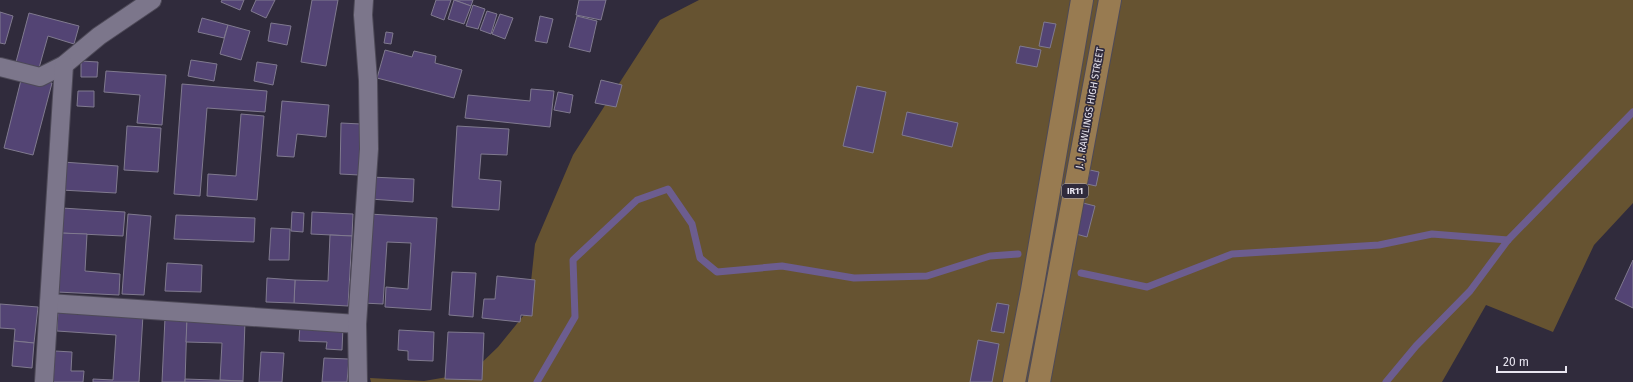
<svg xmlns="http://www.w3.org/2000/svg" width="1633" height="382" viewBox="0 0 1633 382" font-family="'Fira Sans',sans-serif">
  <style>
    .green { fill: #665331 }
    .lines { fill: none; stroke-linecap: round; stroke-linejoin: round }
    .stream { stroke: #6c5d8f; stroke-width: 7 }
    .building { fill: #534474; stroke: #807a8f }
    .street-casing { stroke: #4e4a58; stroke-width: 20 }
    .primary-casing { stroke: #4e4a58; stroke-width: 24 }
    .street { stroke: #7c768b; stroke-width: 18 }
    .primary { stroke: #987b51; stroke-width: 22 }
    .labels { text-anchor: middle; dominant-baseline: central; stroke-width: 3.5; stroke-linejoin: round; paint-order: stroke }
    .shield { fill: #302b3c; stroke: #b1adba; stroke-width: 1 }
    .shield-label { font-size: 9px; font-weight: bold; fill: #e8e5f0 }
    .street-label { font-size: 10px; fill: #e8e5f0; stroke: #302b3c }
  </style>
  <rect width="100%" height="100%" fill="#302b3c"/>
  <path class="green" d="M699,0H1633V203L1594,245L1553,332L1486,305L1442,382H371L370,378L424,381L471,373L498,347L528,310L535,244L573,155L660,20Z"/>
  <g class="lines">
    <g class="stream">
      <path d="M1081,273L1147,287L1232,254L1379,245L1432,234L1508,240"/>
      <path d="M537,382L575,317L573,260L637,200L668,189L692,224L700,258L717,272L782,266L854,278L927,276L990,256L1018,254"/>
      <path d="M1386,382L1416,346L1470,291L1508,240L1633,112"/>
    </g>
  </g>
  <g class="building">
    <path d="M222,0H244L240,10L221,2Z"/>
    <path d="M256,0H275L266,18L251,11Z"/>
    <path d="M312,0H338L326,66L301,62Z"/>
    <path d="M436,0H451L444,20L431,15Z"/>
    <path d="M454,0H473L471,6Z"/>
    <path d="M454,0L471,6L464,24L448,19Z"/>
    <path d="M579,0H606L601,20L576,15Z"/>
    <path d="M473,5L485,9L478,29L466,26Z"/>
    <path d="M487,11L497,14L491,34L480,30Z"/>
    <path d="M0,12L13,16L5,44L0,43Z"/>
    <path d="M29,13L79,26L74,44L48,36L39,68L16,62Z"/>
    <path d="M500,14L513,18L505,39L492,34Z"/>
    <path d="M540,16L553,19L547,43L535,41Z"/>
    <path d="M577,16L597,21L590,52L569,47Z"/>
    <path d="M202,18L228,25L224,38L198,32Z"/>
    <path d="M1044,22L1056,24L1050,48L1039,46Z"/>
    <path d="M271,23L291,26L287,45L268,41Z"/>
    <path d="M228,25L250,31L241,60L220,54Z"/>
    <path d="M386,32L393,33L391,44L384,43Z"/>
    <path d="M1020,46L1041,50L1037,67L1016,63Z"/>
    <path d="M385,50L412,57L414,51L436,56L435,63L462,70L454,98L377,78Z"/>
    <path d="M191,60L217,64L214,81L188,76Z"/>
    <path d="M81,61L98,62L97,77H81Z"/>
    <path d="M257,62L277,65L273,85L254,81Z"/>
    <path d="M106,71L166,75L162,125L137,123L140,95L104,92Z"/>
    <path d="M22,76L52,83L33,155L4,148Z"/>
    <path d="M601,80L622,85L616,107L595,103Z"/>
    <path d="M182,84L267,91L265,112L207,108L200,196L174,194Z"/>
    <path d="M857,86L886,92L873,153L843,146Z"/>
    <path d="M531,89L554,91L550,127L465,118L468,95L530,101Z"/>
    <path d="M78,91H94V107L77,106Z"/>
    <path d="M558,92L573,95L570,113L554,110Z"/>
    <path d="M282,101L329,105L326,137L297,134L294,157L277,156Z"/>
    <path d="M907,112L958,123L952,147L902,135Z"/>
    <path d="M241,114L264,116L257,200L207,196L208,174L236,176Z"/>
    <path d="M341,123L361,124L359,175L340,174Z"/>
    <path d="M127,126L161,128L158,172L124,170Z"/>
    <path d="M457,126L509,129L507,155L481,154L479,179L501,181L499,210L452,207Z"/>
    <path d="M63,162L118,166L116,193L61,190Z"/>
    <path d="M1090,170L1099,172L1096,186L1087,184Z"/>
    <path d="M371,177L414,179L413,202L370,199Z"/>
    <path d="M1083,203L1095,206L1087,237L1076,234Z"/>
    <path d="M62,208L125,212L123,236L60,233Z"/>
    <path d="M292,212L304,213L303,232L291,231Z"/>
    <path d="M312,212L353,214L352,236L311,234Z"/>
    <path d="M128,214L151,216L144,295L122,294Z"/>
    <path d="M369,214L437,218L431,310L385,307L386,287L408,289L411,243L387,242L383,304L363,303Z"/>
    <path d="M176,215L255,218L254,242L174,239Z"/>
    <path d="M271,228L290,229L289,260H269Z"/>
    <path d="M60,233L87,234L85,271L120,274L119,295L57,292Z"/>
    <path d="M330,235L352,236L348,306L294,303L295,280L328,281Z"/>
    <path d="M1633,260V308L1615,299Z"/>
    <path d="M167,263L202,265L201,292L165,291Z"/>
    <path d="M452,272L476,273L473,317L449,315Z"/>
    <path d="M497,276L535,280L532,316L521,315L520,322L482,318L484,299H495Z"/>
    <path d="M267,278L295,280L294,303L266,302Z"/>
    <path d="M997,303L1009,305L1004,333L991,331Z"/>
    <path d="M0,304L38,307L34,343L14,341L15,329L0,328Z"/>
    <path d="M58,310L143,315L139,382H93V379L113,380L116,335L57,331Z"/>
    <path d="M165,318L187,319L185,382H162Z"/>
    <path d="M187,319L245,321L243,381L220,380L222,343L186,342Z"/>
    <path d="M300,324L343,327L342,350L326,349L327,342L299,341Z"/>
    <path d="M399,330L434,332L433,361L408,360V351L398,350Z"/>
    <path d="M448,332L484,333L482,380L445,379Z"/>
    <path d="M978,340L999,344L992,382H970Z"/>
    <path d="M14,341L34,343L32,368L12,366Z"/>
    <path d="M55,351L72,352L71,371H84L83,382H53Z"/>
    <path d="M261,352L284,353L282,382H259Z"/>
    <path d="M324,358L349,359L347,382H322Z"/>
    <path d="M185,379L243,381V382H185Z"/>
  </g>
  <g class="lines">
    <defs>
      <g id="street">
        <path d="M0,67L40,77L64,65L99,36L152,0"/>
        <path d="M49,303L357,324"/>
        <path d="M44,382L64,65"/>
        <path d="M358,382L357,324L369,149L368,80L363,15L364,0"/>
      </g>
      <g id="primary">
        <path d="M1014,382L1032,290L1082,0"/>
        <path d="M1039,382L1110,0"/>
      </g>
    </defs>
    <use href="#street" class="street-casing"/>
    <use href="#primary" class="primary-casing"/>
    <use href="#street" class="street"/>
    <use href="#primary" class="primary"/>
  </g>
  <g class="labels">
    <rect class="shield" x="1062" y="184" width="26" height="14" rx="3"/>
    <g class="shield-label">
      <text x="1075" y="191">IR11</text>
    </g>
    <g class="street-label">
      <text transform="translate(1090 108) rotate(-80)">J. J. RAWLINGS HIGH STREET</text>
    </g>
  </g>
  <path d="M1497 366v6h69v-6" fill="none" stroke="#e8e5f0" stroke-width="2"/>
  <text x="1503" y="366" font-size="12" fill="#e8e5f0" stroke="#302b3c" stroke-width="3" paint-order="stroke">20 m</text>
</svg>
